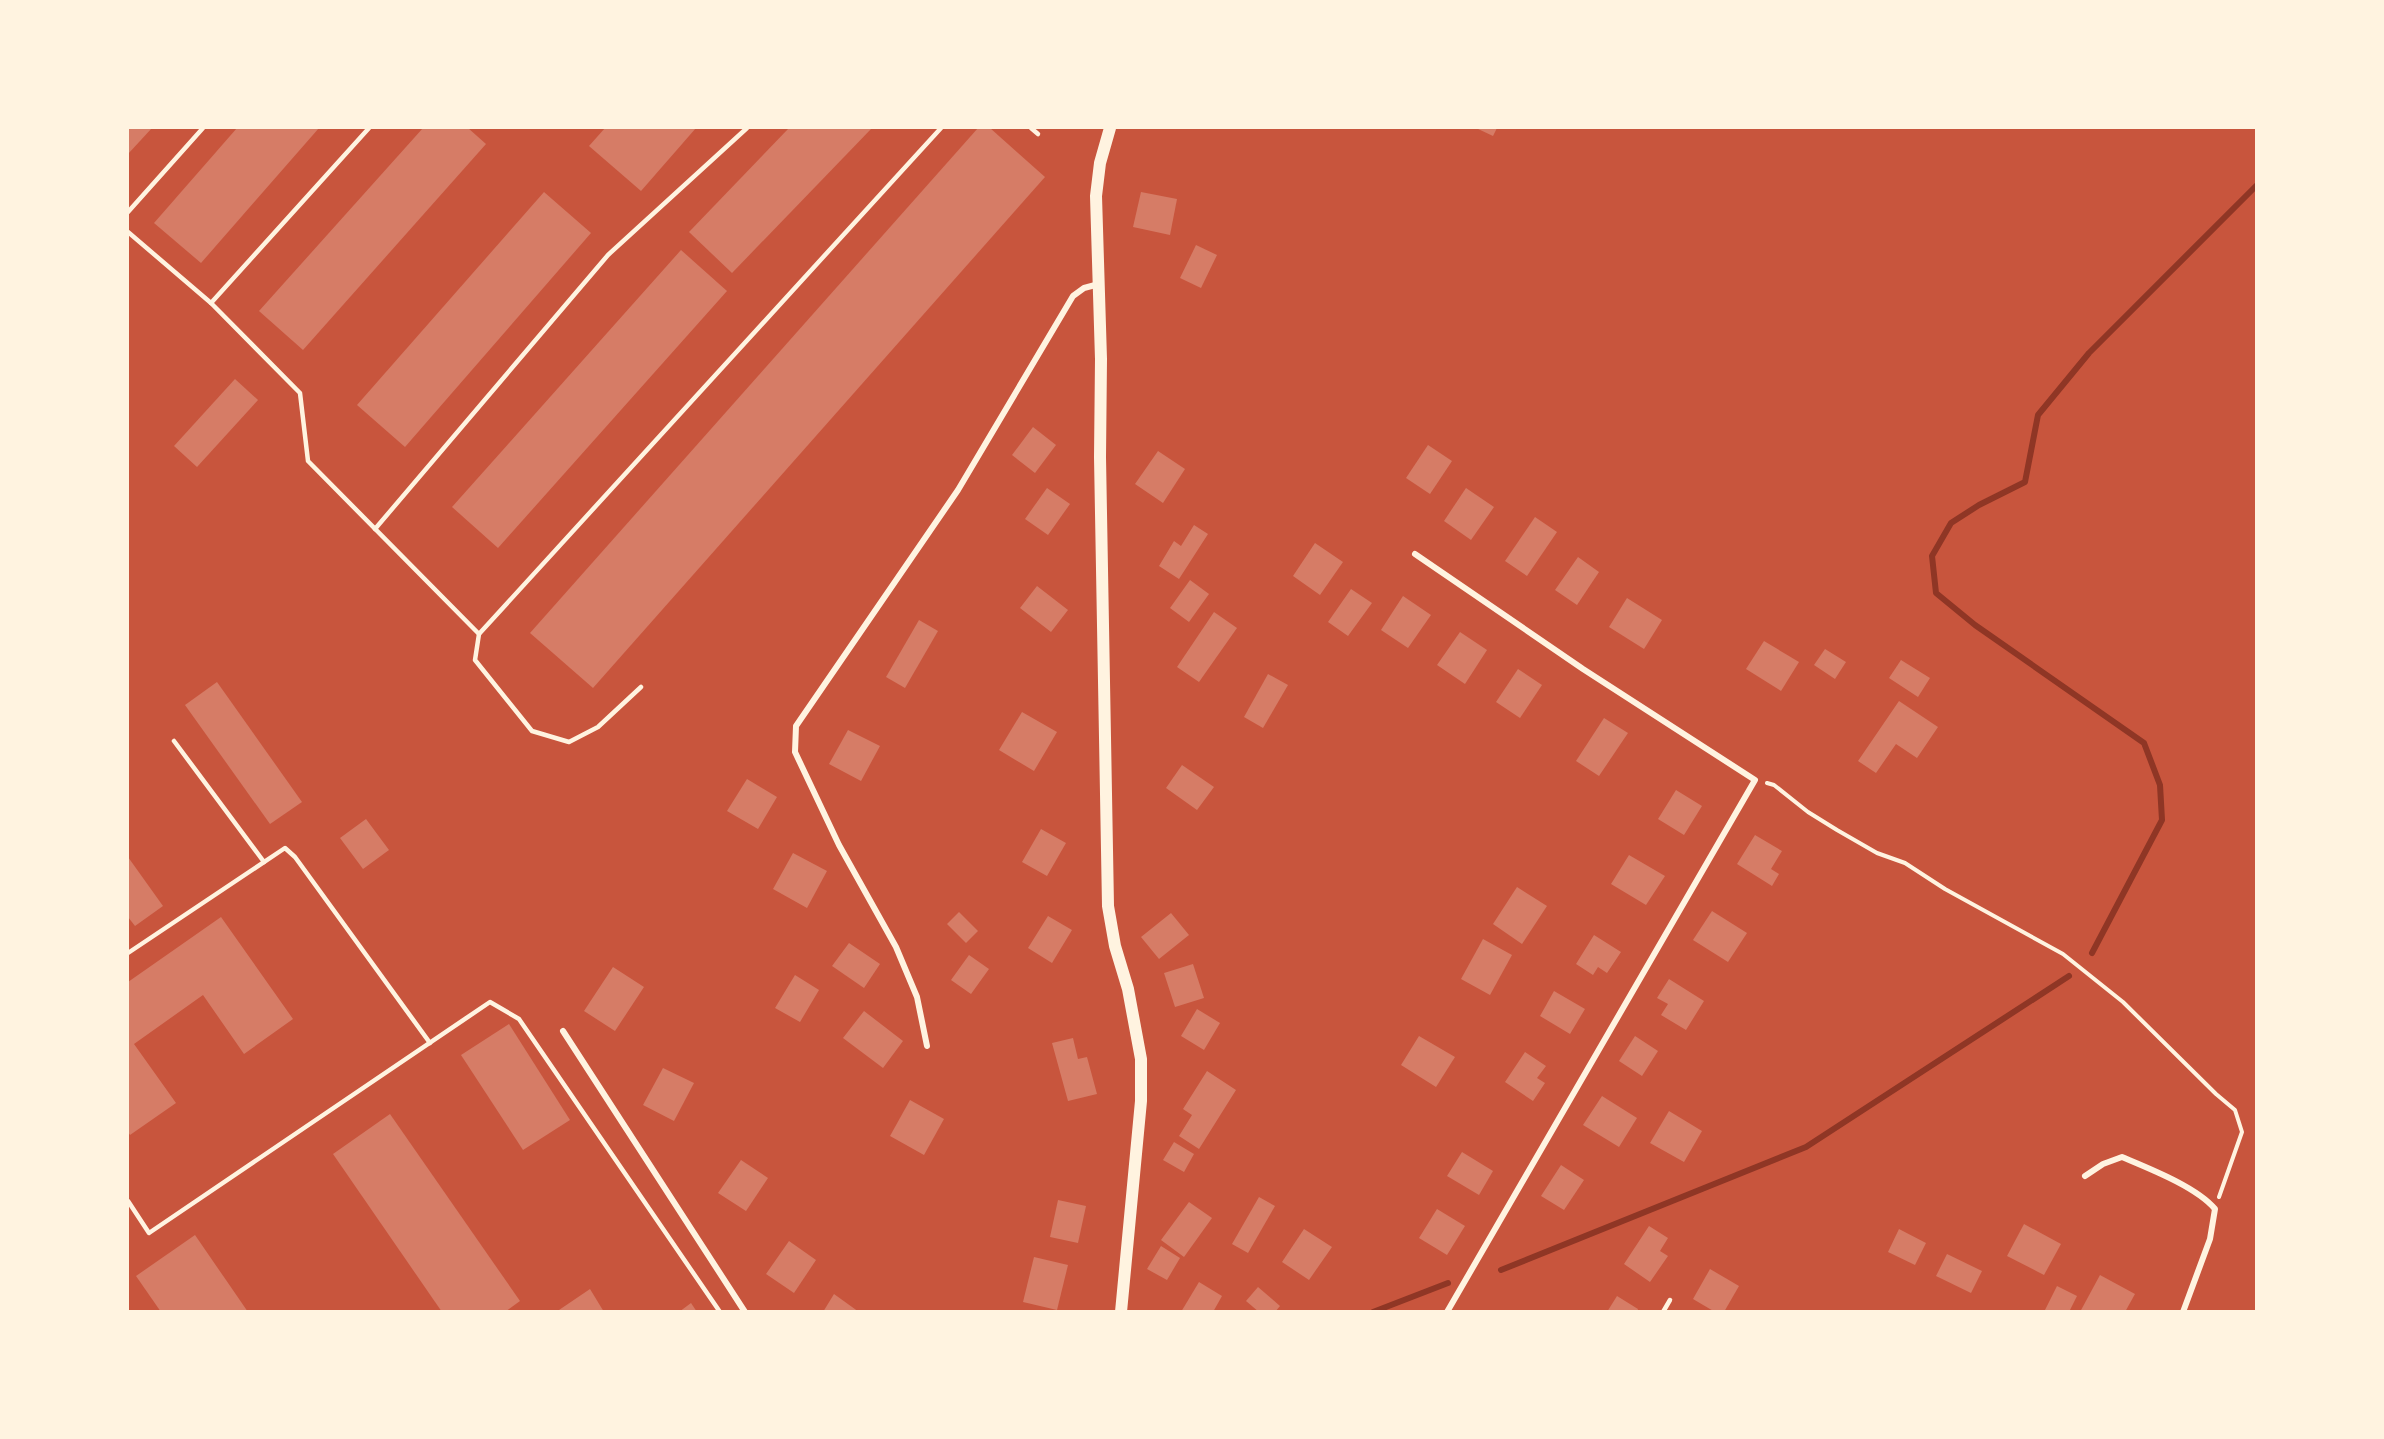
<svg xmlns="http://www.w3.org/2000/svg" width="2384" height="1439" viewBox="0 0 2384 1439" font-family="'Sofia Sans Condensed',sans-serif">
  <style>
    .lines { fill: none; stroke-linecap: round; stroke-linejoin: round }
    .stream { stroke: #8f3625; stroke-width: 6 }
    .building { fill: #d67c66 }
    .path { stroke: #fff3e0; stroke-width: 4 }
    .service { stroke: #fff3e0; stroke-width: 4.5 }
    .minor { stroke: #fff3e0; stroke-width: 6 }
    .secondary { stroke: #fff3e0; stroke-width: 12 }
  </style>
  <rect width="100%" height="100%" fill="#c8553d"/>
  <g class="lines">
    <g class="stream">
      <path d="M2092,953L2162,820L2160,785L2144,743L1975,625L1936,593L1932,556L1951,523L1979,505L2025,482L2038,415L2089,353L2256,186"/>
      <path d="M1501,1270L1806,1147L2069,976"/>
      <path d="M1373,1312L1448,1283"/>
    </g>
  </g>
  <g class="building">
    <path d="M128,128H152L128,154Z"/>
    <path d="M237,128H319L201,263L154,223Z"/>
    <path d="M423,128H468L486,144L303,350L259,311Z"/>
    <path d="M605,128H696L641,191L589,146Z"/>
    <path d="M789,128H872L732,273L689,232Z"/>
    <path d="M978,128H990L1045,177L593,688L530,633Z"/>
    <path d="M1476,128H1497L1493,136Z"/>
    <path d="M544,192L591,233L405,447L357,405Z"/>
    <path d="M1141,192L1177,199L1170,235L1133,227Z"/>
    <path d="M1196,245L1217,255L1201,288L1180,278Z"/>
    <path d="M681,250L727,291L498,548L452,507Z"/>
    <path d="M235,379L258,400L197,467L174,446Z"/>
    <path d="M1033,427L1056,445L1035,473L1012,455Z"/>
    <path d="M1428,445L1452,461L1430,494L1406,478Z"/>
    <path d="M1158,451L1185,469L1163,503L1135,484Z"/>
    <path d="M1047,488L1070,504L1048,535L1025,519Z"/>
    <path d="M1466,488L1494,507L1471,540L1444,521Z"/>
    <path d="M1535,517L1557,532L1527,576L1505,561Z"/>
    <path d="M1194,525L1208,534L1179,579L1159,566L1174,541L1181,546Z"/>
    <path d="M1315,543L1343,562L1320,595L1293,576Z"/>
    <path d="M1578,557L1599,572L1577,605L1555,590Z"/>
    <path d="M1190,580L1209,594L1189,622L1170,608Z"/>
    <path d="M1037,586L1068,610L1051,632L1020,608Z"/>
    <path d="M1351,589L1372,603L1348,636L1328,622Z"/>
    <path d="M1403,596L1431,615L1408,648L1381,630Z"/>
    <path d="M1627,598L1662,620L1644,649L1609,627Z"/>
    <path d="M1214,612L1237,628L1199,682L1177,667Z"/>
    <path d="M919,620L938,631L905,688L886,677Z"/>
    <path d="M1460,632L1487,650L1465,684L1437,665Z"/>
    <path d="M1764,641L1799,662L1781,691L1746,669Z"/>
    <path d="M1825,649L1846,662L1835,679L1814,665Z"/>
    <path d="M1901,660L1930,678L1918,697L1889,678Z"/>
    <path d="M1518,669L1542,685L1520,718L1496,702Z"/>
    <path d="M1268,674L1288,685L1263,728L1244,717Z"/>
    <path d="M217,682L302,802L270,824L185,705Z"/>
    <path d="M1899,701L1938,727L1917,758L1896,744L1876,773L1858,761Z"/>
    <path d="M1022,712L1057,732L1034,771L999,750Z"/>
    <path d="M1604,718L1628,733L1599,776L1576,761Z"/>
    <path d="M848,730L880,746L861,781L829,764Z"/>
    <path d="M1182,765L1214,787L1197,810L1166,788Z"/>
    <path d="M747,779L777,797L758,829L727,811Z"/>
    <path d="M1676,790L1702,806L1684,835L1658,819Z"/>
    <path d="M366,819L389,850L363,869L340,838Z"/>
    <path d="M1041,829L1066,843L1047,876L1022,862Z"/>
    <path d="M1755,835L1782,851L1771,869L1779,874L1772,886L1737,864Z"/>
    <path d="M793,853L827,871L807,908L773,889Z"/>
    <path d="M1629,855L1665,876L1646,905L1611,884Z"/>
    <path d="M128,857L163,906L135,926L128,917Z"/>
    <path d="M1517,887L1547,906L1522,944L1493,924Z"/>
    <path d="M1712,911L1747,933L1728,962L1693,940Z"/>
    <path d="M959,912L978,931L966,943L947,924Z"/>
    <path d="M1171,913L1189,935L1159,959L1141,937Z"/>
    <path d="M1048,916L1072,930L1052,963L1028,948Z"/>
    <path d="M221,917L293,1019L244,1054L203,995L134,1044L176,1103L130,1135L128,1132V982Z"/>
    <path d="M1594,935L1621,952L1607,973L1598,967L1593,975L1576,964Z"/>
    <path d="M1483,939L1512,955L1490,995L1461,979Z"/>
    <path d="M849,943L880,964L864,988L832,966Z"/>
    <path d="M969,955L989,969L971,994L951,980Z"/>
    <path d="M1193,964L1204,998L1175,1007L1164,973Z"/>
    <path d="M613,967L644,987L615,1031L584,1011Z"/>
    <path d="M795,975L819,990L800,1022L775,1008Z"/>
    <path d="M1669,979L1704,1001L1686,1030L1661,1015L1668,1004L1657,998Z"/>
    <path d="M1554,991L1585,1009L1570,1034L1540,1016Z"/>
    <path d="M1197,1009L1220,1023L1204,1050L1181,1036Z"/>
    <path d="M864,1011L903,1041L883,1068L843,1038Z"/>
    <path d="M509,1024L570,1120L523,1150L461,1055Z"/>
    <path d="M1419,1036L1455,1057L1436,1087L1401,1065Z"/>
    <path d="M1635,1036L1658,1051L1642,1076L1619,1061Z"/>
    <path d="M1073,1038L1078,1059L1087,1057L1097,1094L1068,1101L1052,1043Z"/>
    <path d="M1525,1052L1546,1066L1537,1078L1545,1083L1533,1101L1505,1082Z"/>
    <path d="M663,1068L694,1083L674,1121L643,1105Z"/>
    <path d="M1207,1071L1236,1090L1199,1149L1179,1136L1192,1115L1183,1109Z"/>
    <path d="M1602,1096L1637,1118L1619,1147L1583,1125Z"/>
    <path d="M910,1100L944,1119L924,1155L890,1136Z"/>
    <path d="M1669,1111L1702,1131L1684,1162L1650,1143Z"/>
    <path d="M390,1114L520,1301L505,1312H442L333,1154Z"/>
    <path d="M1174,1142L1194,1154L1184,1172L1163,1160Z"/>
    <path d="M1462,1152L1493,1171L1479,1195L1447,1176Z"/>
    <path d="M741,1160L768,1178L746,1211L718,1193Z"/>
    <path d="M1561,1165L1584,1180L1564,1210L1541,1196Z"/>
    <path d="M1259,1197L1275,1206L1248,1253L1232,1244Z"/>
    <path d="M1058,1200L1086,1206L1078,1243L1050,1237Z"/>
    <path d="M1189,1202L1212,1218L1184,1257L1161,1240Z"/>
    <path d="M1437,1209L1465,1226L1447,1255L1419,1238Z"/>
    <path d="M2024,1224L2061,1244L2044,1275L2007,1256Z"/>
    <path d="M1649,1226L1668,1238L1660,1251L1668,1256L1650,1282L1624,1264Z"/>
    <path d="M1304,1229L1332,1247L1309,1280L1282,1262Z"/>
    <path d="M1899,1229L1926,1243L1915,1265L1888,1252Z"/>
    <path d="M195,1235L248,1312H161L136,1276Z"/>
    <path d="M789,1241L816,1260L794,1293L766,1274Z"/>
    <path d="M1161,1246L1180,1258L1167,1280L1147,1269Z"/>
    <path d="M1947,1254L1982,1271L1971,1293L1936,1276Z"/>
    <path d="M1034,1257L1068,1265L1057,1310L1023,1302Z"/>
    <path d="M1710,1269L1739,1286L1724,1312H1715L1693,1299Z"/>
    <path d="M2100,1275L2135,1294L2125,1312H2080Z"/>
    <path d="M1199,1282L1222,1296L1213,1312H1181Z"/>
    <path d="M2057,1286L2077,1296L2069,1312H2044Z"/>
    <path d="M1258,1287L1280,1306L1275,1312H1259L1246,1301Z"/>
    <path d="M590,1289L604,1312H561L559,1310Z"/>
    <path d="M834,1294L859,1312H823Z"/>
    <path d="M1617,1296L1638,1309L1637,1312H1607Z"/>
    <path d="M691,1303L697,1312H679Z"/>
  </g>
  <g class="lines">
    <path class="path" d="M1767,783L1774,785L1808,812L1837,830L1877,853L1905,863L1945,889L2063,954L2123,1002L2216,1094L2235,1110L2242,1132L2219,1197"/>
    <g class="service">
      <path d="M1031,128L1038,134"/>
      <path d="M128,212L203,128"/>
      <path d="M128,232L211,303L300,393L308,461L479,634L475,660L532,731L569,742L598,727L641,687"/>
      <path d="M211,303L369,128"/>
      <path d="M375,529L608,255L747,128"/>
      <path d="M479,634L941,128"/>
      <path d="M174,741L264,862"/>
      <path d="M128,953L285,848L295,857L430,1043"/>
      <path d="M128,1201L149,1233L490,1002L519,1019L720,1312"/>
      <path d="M1663,1312L1670,1300"/>
    </g>
    <g class="minor">
      <path d="M1415,554L1583,669L1755,780L1447,1312"/>
      <path d="M563,1031L745,1312"/>
      <path d="M927,1046L917,997L896,947L839,845L795,752L796,726L958,490L1073,296L1084,288L1099,284"/>
      <path d="M2085,1176L2103,1164L2122,1157C2148,1168 2197,1187 2215,1209L2210,1239L2183,1312"/>
    </g>
    <path class="secondary" d="M1110,128L1100,163L1096,196L1101,359L1100,457L1108,906L1115,946L1128,989L1141,1059V1101L1121,1312"/>
  </g>
  <rect width="2384" height="1439" fill="none" stroke="#fff3e0" stroke-width="258"/>
</svg>
